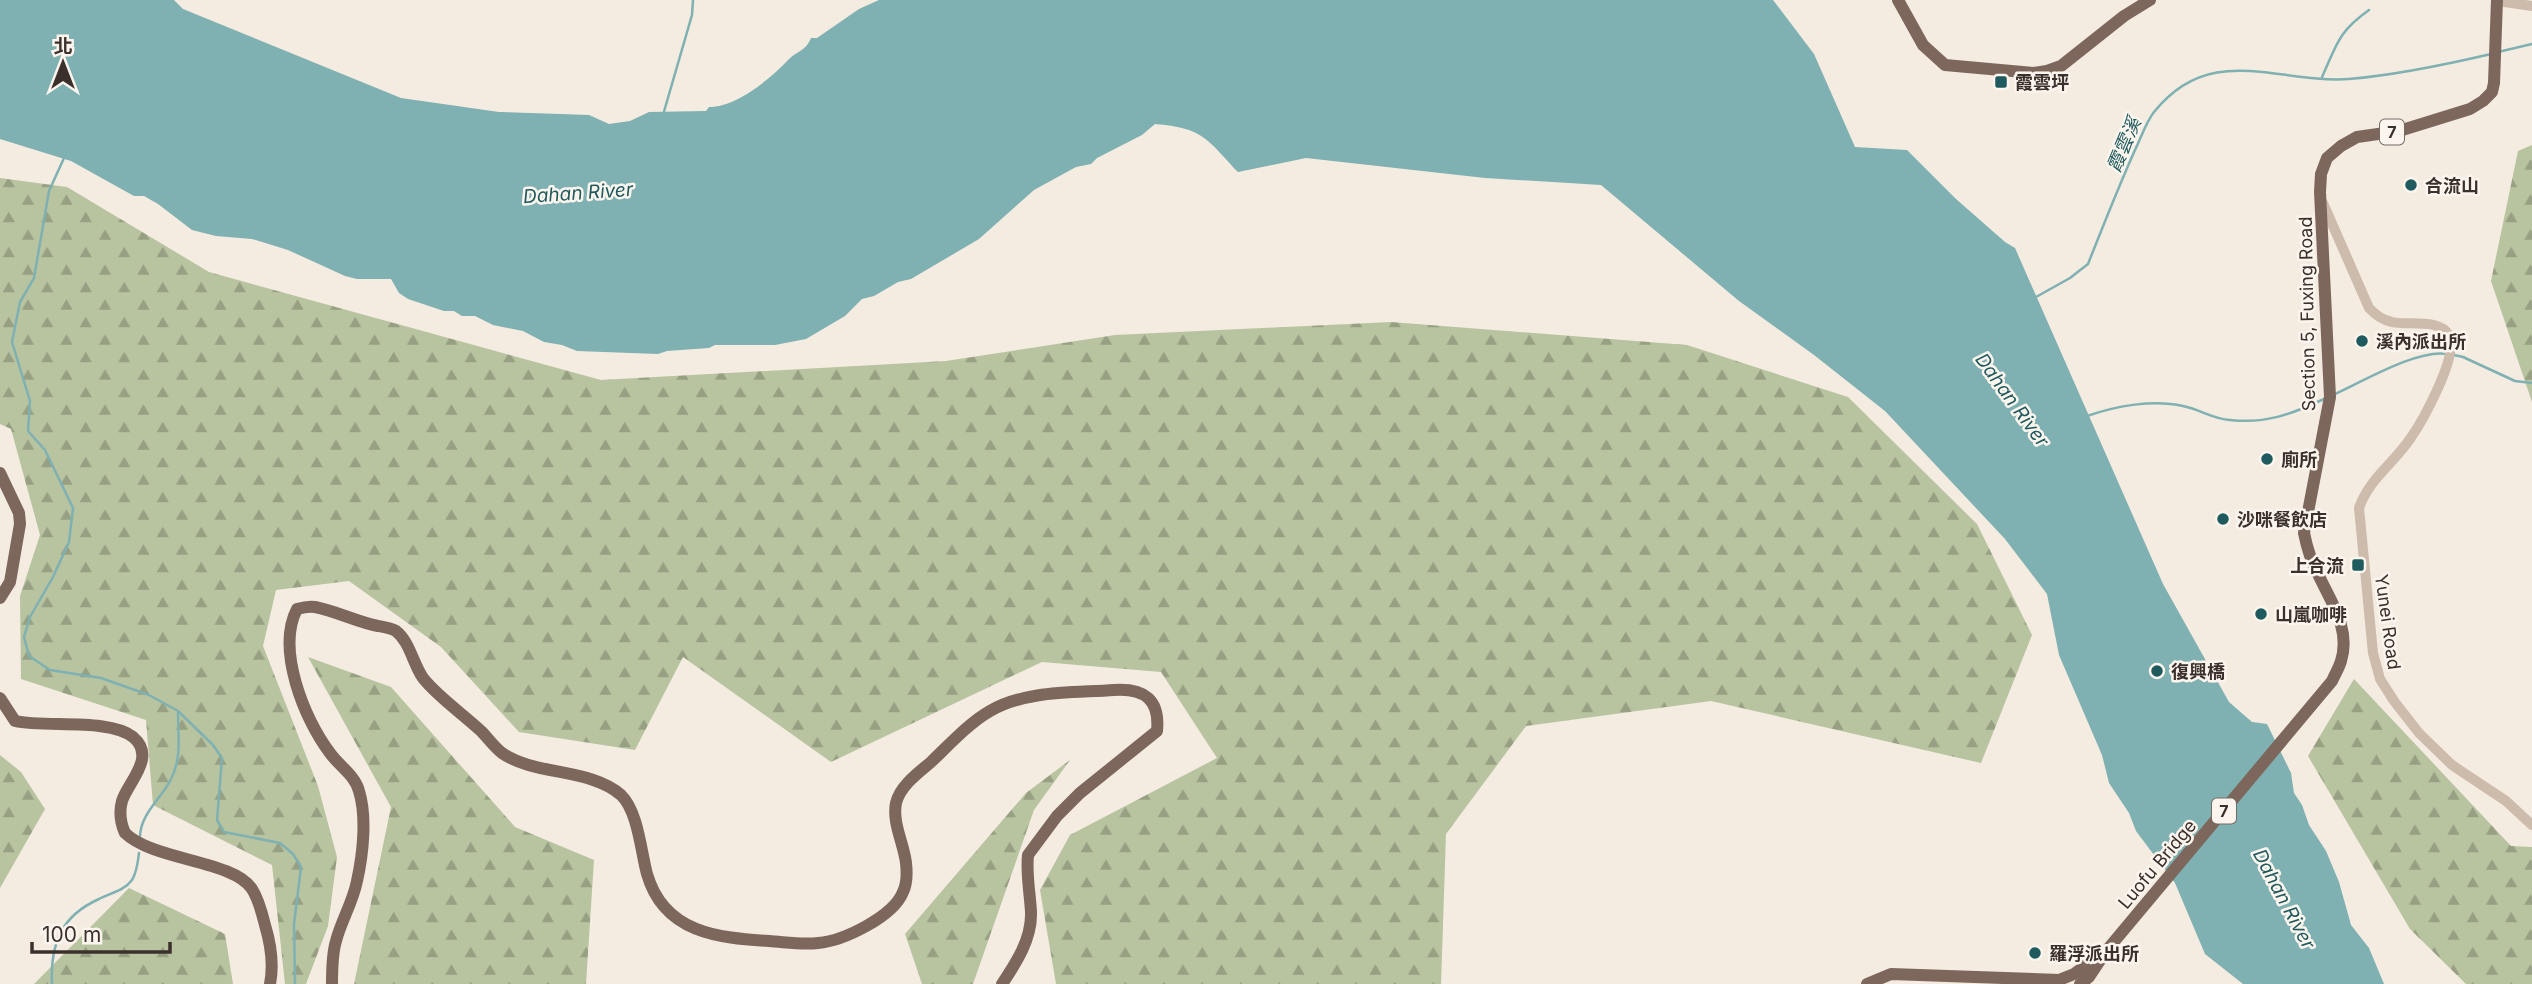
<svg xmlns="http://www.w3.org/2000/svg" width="2532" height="984" viewBox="0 0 2532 984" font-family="Inter,'Noto Sans TC',sans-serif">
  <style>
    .forest { fill: url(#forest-firs) }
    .water { fill: #7fb0b2 }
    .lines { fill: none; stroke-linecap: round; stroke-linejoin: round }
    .stream { stroke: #7fb0b2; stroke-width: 2.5 }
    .minor { stroke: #cdbbac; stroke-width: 10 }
    .major { stroke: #7d675c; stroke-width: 12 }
    .poi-dot { fill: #1f5a5e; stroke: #fbf5ee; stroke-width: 2.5 }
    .labels { text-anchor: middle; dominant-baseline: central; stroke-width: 5; stroke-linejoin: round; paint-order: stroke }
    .shield { fill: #fbf5ee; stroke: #756b66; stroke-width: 2 }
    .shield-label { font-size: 16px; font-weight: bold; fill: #3b302b }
    .poi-label { font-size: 18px; font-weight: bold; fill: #3b302b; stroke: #fbf5ee; text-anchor: start }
    .street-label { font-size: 18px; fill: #3b302b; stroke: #fbf5ee }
    .water-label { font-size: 19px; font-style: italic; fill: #1f5a5e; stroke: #fbf5ee }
  </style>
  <defs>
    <pattern id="forest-firs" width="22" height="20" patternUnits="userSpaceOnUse" patternTransform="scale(1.75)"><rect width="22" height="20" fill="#b8c4a0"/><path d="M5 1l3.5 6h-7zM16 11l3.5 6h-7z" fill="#97a083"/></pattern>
  </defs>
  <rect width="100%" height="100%" fill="#f4ebe1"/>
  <g class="forest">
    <path d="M2532,145V402L2491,281L2518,151Z"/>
    <path d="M0,178L67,187L209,272L601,380L946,361L1115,335L1391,322L1687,345L1848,397L1977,524L2032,635L1981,763L1711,701L1526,726L1446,834L1441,984H1056L1040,890L1070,835L1217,758L1161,672L1042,662L831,762L683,657L635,750L519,732L441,647L349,581L276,590L263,646L318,786L337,857L328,926L306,984H285L272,865L153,805L146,720L21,679L20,596L40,535L11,429L0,424Z"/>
    <path d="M308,657L391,687L515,827L594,860L586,984H354L391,807Z"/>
    <path d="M2354,679L2511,846L2532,847V984H2466L2410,929L2308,756Z"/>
    <path d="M0,755L21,772L45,809L0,888Z"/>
    <path d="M1070,760L1034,810L973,984H922L905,934L1026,793Z"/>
    <path d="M129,888L225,934L233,984H34Z"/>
  </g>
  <path class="water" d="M0,0H174L183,9L401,98L499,112L589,115L609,124L630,121L649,112L706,111L709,107C737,107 771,78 788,60C797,51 806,51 811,38H817L859,9L879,0H1773L1814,54L1855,147L1907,150L1956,199L2005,242L2015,248L2163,584L2229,702L2252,722L2267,724L2291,773L2294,793L2302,805L2309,825L2326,851L2339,882L2351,925L2369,948L2384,984H2243L2205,954L2175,883L2136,831L2129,813L2109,783L2102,755L2059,655L2047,594L2005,539L1885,411L1814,355L1739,301L1601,185L1485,178L1306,158L1238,172C1206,138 1203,128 1155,124L1142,135L1097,158L1091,164L1076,167L1034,190L979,239L911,279L898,282L874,296L862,299L845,316L806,339L775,345H715L709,348L667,351L658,354L577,351L562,345L544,342L523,331L493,325L475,316H462L454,311H444L408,299L399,293L391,279H357L345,276L288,250L252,239L216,236L192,230L158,204L144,196H134L71,161L0,139Z"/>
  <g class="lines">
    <g class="stream">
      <path d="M2498,52L2532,44"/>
      <path d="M2322,77C2337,44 2338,32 2369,10"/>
      <path d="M663,115L692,15L693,0"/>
      <path d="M64,158L49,191L34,278L20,302L12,342L30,401L28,431L45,450L73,508L69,542L53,577L30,617L24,637L29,656L50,670L101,678L149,695L178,711L213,745L222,758L217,820L224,832L280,843L293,854L301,867L294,924L295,984"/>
      <path d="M2036,297L2070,278L2088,264C2103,226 2118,188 2135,150C2141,138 2146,122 2154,112C2211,41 2277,84 2349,79C2397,75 2444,65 2491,54"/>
      <path d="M2454,355L2463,357L2515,381L2532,383"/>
      <path d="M2333,395C2362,382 2417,349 2447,354"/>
      <path d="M2087,416C2116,406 2153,399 2183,406C2199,409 2213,419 2230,420C2266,424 2292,414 2324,399"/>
      <path d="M140,836C141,813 162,798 171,779C182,758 178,736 178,713"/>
      <path d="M52,984C50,944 61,916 99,899C110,893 124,891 132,880C137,872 138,862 139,853"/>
    </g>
    <g class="minor">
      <path d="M2498,1L2532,6"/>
      <path d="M2323,203L2369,308C2376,315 2382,320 2392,322C2408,326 2439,318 2449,335C2460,354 2422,422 2410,439C2393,464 2369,479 2359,508L2373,653L2380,679L2394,701L2419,733L2452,765L2506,801L2532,825"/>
    </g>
    <g class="major">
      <path d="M1898,0L1923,45L1945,65L2034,73L2047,71L2061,66L2124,16L2150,0"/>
      <path d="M0,473L19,513L20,524L10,582L0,598"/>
      <path d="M0,698L15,721C46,728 109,718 133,737C157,757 128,782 122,801C119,812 121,824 125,833C154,861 233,860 252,889C259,900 262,913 265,925C271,945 274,964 270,984"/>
      <path d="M332,984C332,970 332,954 336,941C341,921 353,902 357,881C363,854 367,817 359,791C355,775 339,766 330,753C304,719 276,649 297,609C304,607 308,606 315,607C336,611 357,622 378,626C384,627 391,628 396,631C410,642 413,664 423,678C438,697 463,714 481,731C488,738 494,747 502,753C535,776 591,768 621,795C638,811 641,852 647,874C664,933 718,938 769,941C785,942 802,945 818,943C843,941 893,917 903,892C907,884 907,872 906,863C904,844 892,823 896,803C900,786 918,773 931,762C949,745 969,723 990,711C1026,690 1074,693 1114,690C1145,688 1160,700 1157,731L1080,793L1057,816L1028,855C1026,874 1030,893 1031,912C1032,939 1016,963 1002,984"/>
      <path d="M1867,984L1891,974L2059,980L2074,974L2101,954"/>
      <path d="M2080,984L2089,977L2107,950L2332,681C2335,674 2339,668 2341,661C2351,629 2331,602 2318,574C2311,561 2307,548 2304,533L2330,397L2320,192L2321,174L2327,158L2341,146L2357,137L2399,131L2470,109L2483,101L2492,92L2494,83L2497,0"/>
    </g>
  </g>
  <g class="poi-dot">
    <rect x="1994" y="75" width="14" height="14" rx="3.5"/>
    <circle cx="2411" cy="185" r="7"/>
    <circle cx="2362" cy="341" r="7"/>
    <circle cx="2267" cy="459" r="7"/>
    <circle cx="2223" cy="519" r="7"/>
    <rect x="2351" y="558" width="14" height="14" rx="3.5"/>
    <circle cx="2261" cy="614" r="7"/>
    <circle cx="2157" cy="671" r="7"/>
    <circle cx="2035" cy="953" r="7"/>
  </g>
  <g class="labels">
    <g class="shield">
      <rect x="2380" y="119.5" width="24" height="25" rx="5"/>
      <rect x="2212" y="798.5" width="24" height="25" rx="5"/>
    </g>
    <g class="shield-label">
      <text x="2392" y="132">7</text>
      <text x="2224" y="811">7</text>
    </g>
    <g class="poi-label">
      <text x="2015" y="82">霞雲坪</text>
      <text x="2425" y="185">合流山</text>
      <text x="2376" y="341">溪內派出所</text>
      <text x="2281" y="459">廁所</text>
      <text x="2237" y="519">沙咪餐飲店</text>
      <text x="2344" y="565" text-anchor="end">上合流</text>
      <text x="2275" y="614">山嵐咖啡</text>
      <text x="2171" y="671">復興橋</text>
      <text x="2049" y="953">羅浮派出所</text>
    </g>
    <g class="street-label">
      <text transform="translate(2307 314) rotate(-91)">Section 5, Fuxing Road</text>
      <text transform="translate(2388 622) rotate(82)">Yunei Road</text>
      <text transform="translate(2157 864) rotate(-50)">Luofu Bridge</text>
    </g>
    <g class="water-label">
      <text transform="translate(2124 145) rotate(-67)">霞雲溪</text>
      <text transform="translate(578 193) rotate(-4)">Dahan River</text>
      <text transform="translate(2012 400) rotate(54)">Dahan River</text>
      <text transform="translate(2284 899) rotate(62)">Dahan River</text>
    </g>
  </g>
  <g transform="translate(63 63)" stroke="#fbf5ee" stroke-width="5" paint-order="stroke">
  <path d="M0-5L12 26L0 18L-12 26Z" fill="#3b302b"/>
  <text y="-10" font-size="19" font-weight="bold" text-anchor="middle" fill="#3b302b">北</text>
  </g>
  <path d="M32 942v10h138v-10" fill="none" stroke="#3b302b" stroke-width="3.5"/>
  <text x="42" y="942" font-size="21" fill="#3b302b" stroke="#fbf5ee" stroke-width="5" paint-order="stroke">100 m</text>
</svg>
